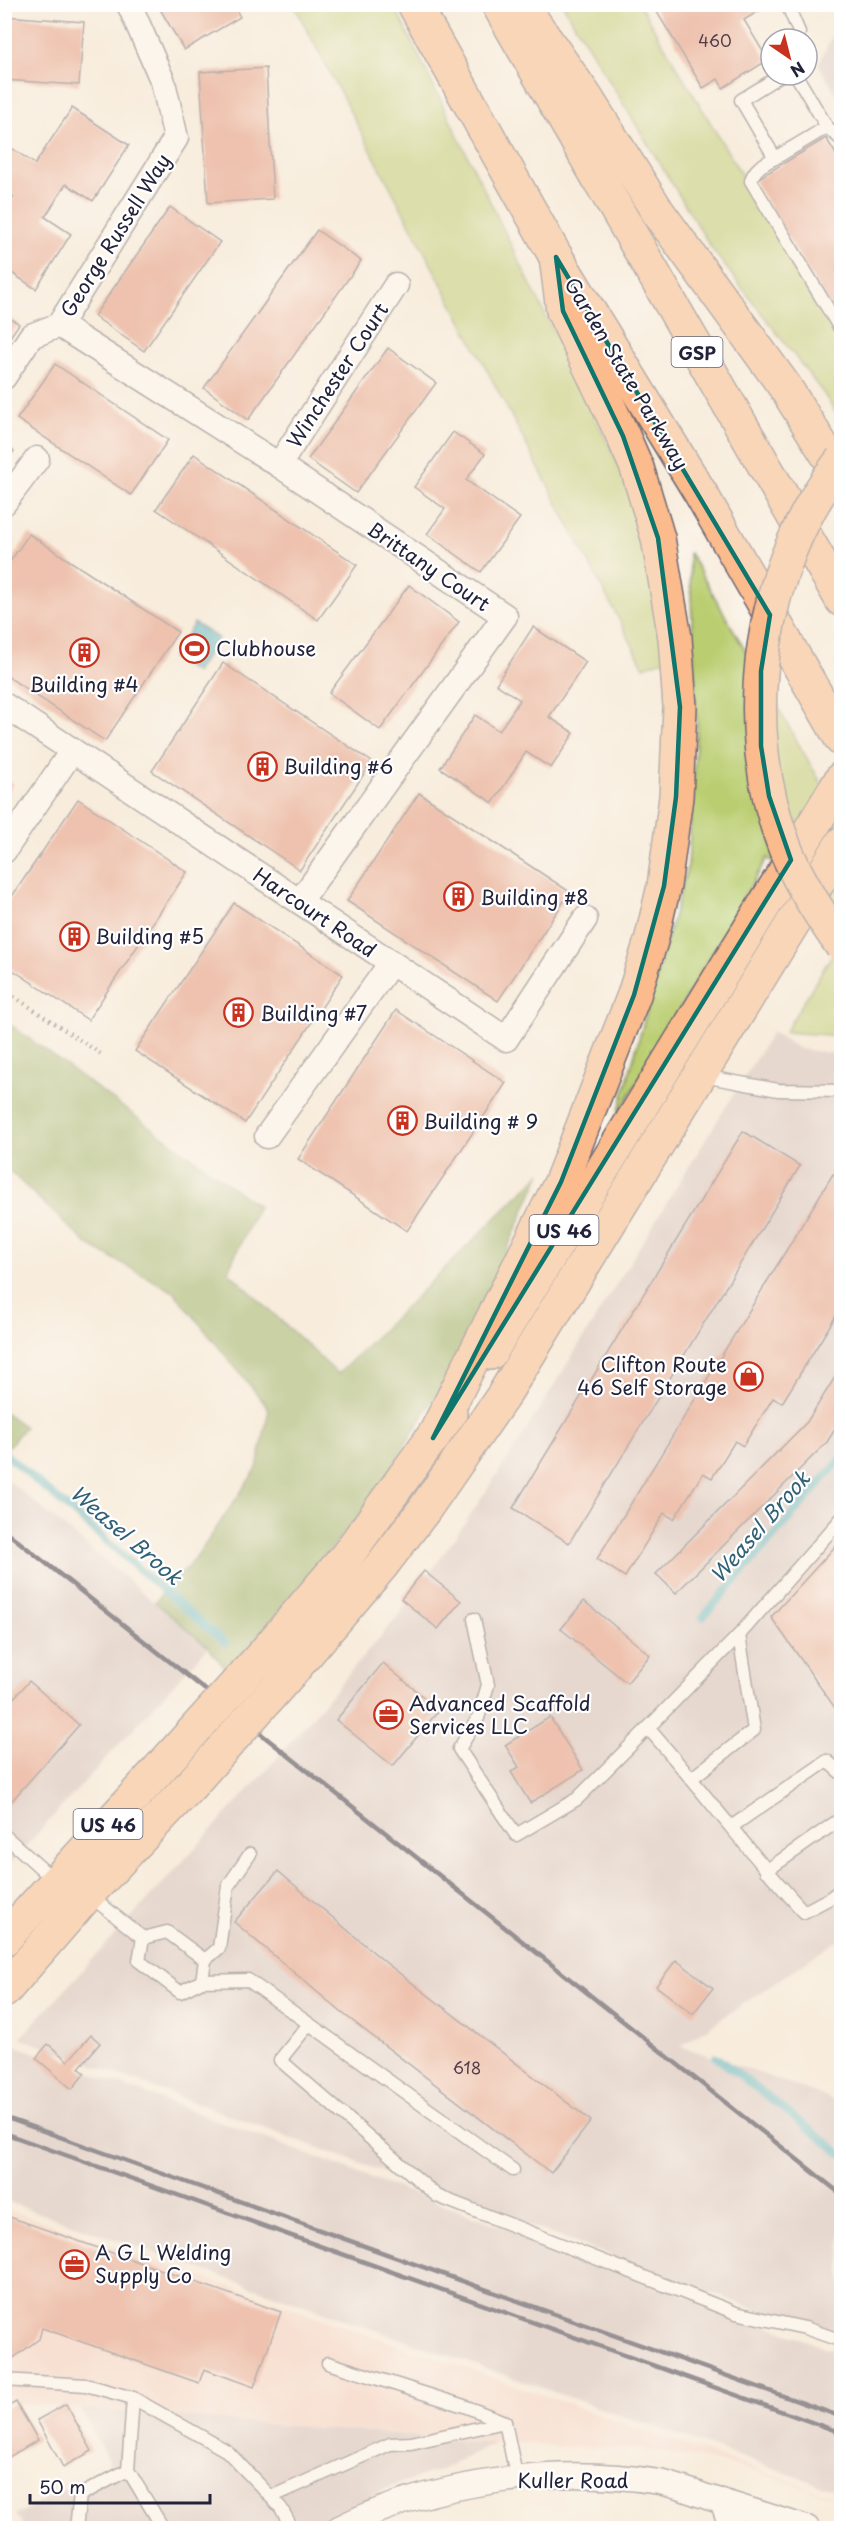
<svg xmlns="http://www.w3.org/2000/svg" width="846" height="2533" viewBox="0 0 846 2533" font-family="'Playpen Sans',sans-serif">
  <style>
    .built { fill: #f7d1c6 }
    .industrial { fill: #d2bfbf }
    .green { fill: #bacd70; stroke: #6e7856; stroke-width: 1.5 }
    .forest { fill: #93b062; stroke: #5a694e; stroke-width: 1.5 }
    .water { fill: #42afc0; stroke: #32687e; stroke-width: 1.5 }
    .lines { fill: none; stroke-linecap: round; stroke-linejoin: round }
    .stream { stroke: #42afc0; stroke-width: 8 }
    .building { fill: #e28e76 }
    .service-casing { stroke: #6d6974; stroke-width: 15 }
    .minor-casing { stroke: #6d6974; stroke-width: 27 }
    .trunk-casing { stroke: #6d6974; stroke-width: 36 }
    .motorway-casing { stroke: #6d6974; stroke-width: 36 }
    .path { stroke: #6d6974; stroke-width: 4; stroke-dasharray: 1.5 4.5; stroke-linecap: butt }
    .service { stroke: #fff; stroke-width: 12 }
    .minor { stroke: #fff; stroke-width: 24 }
    .trunk { stroke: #fbbb8d; stroke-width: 33 }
    .motorway { stroke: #fbbb8d; stroke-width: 33 }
    .rail { stroke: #22223b; stroke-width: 4.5 }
    .trunk-bridge-casing { stroke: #6d6974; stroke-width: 36; stroke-linecap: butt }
    .motorway-bridge-casing { stroke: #6d6974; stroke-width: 36; stroke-linecap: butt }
    .trunk-bridge { stroke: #fbbb8d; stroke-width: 33 }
    .motorway-bridge { stroke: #fbbb8d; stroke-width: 33 }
    .marked { fill: none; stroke: #0f766e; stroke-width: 4.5; stroke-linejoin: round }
    .labels { text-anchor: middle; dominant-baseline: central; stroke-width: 4.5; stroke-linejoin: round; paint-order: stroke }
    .number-label { font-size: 16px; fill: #523d4a }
    .shield { fill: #fff; stroke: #646476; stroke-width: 1.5 }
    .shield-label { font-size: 18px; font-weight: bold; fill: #22223b }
    .street-label { font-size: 20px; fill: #22223b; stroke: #fff }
    .poi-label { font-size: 20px; fill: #22223b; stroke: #fff; text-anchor: start }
    .water-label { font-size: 21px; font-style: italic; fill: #306177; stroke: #fff }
  </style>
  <rect width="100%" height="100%" fill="#fff"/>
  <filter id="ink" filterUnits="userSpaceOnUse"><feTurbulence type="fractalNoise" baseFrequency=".0167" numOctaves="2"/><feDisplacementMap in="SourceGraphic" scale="12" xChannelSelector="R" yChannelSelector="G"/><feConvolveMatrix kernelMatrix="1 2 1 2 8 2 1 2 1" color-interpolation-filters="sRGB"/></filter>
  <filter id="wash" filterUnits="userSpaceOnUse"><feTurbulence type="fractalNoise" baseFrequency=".008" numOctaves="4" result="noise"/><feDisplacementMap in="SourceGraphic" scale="24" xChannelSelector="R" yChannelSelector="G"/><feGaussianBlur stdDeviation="1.35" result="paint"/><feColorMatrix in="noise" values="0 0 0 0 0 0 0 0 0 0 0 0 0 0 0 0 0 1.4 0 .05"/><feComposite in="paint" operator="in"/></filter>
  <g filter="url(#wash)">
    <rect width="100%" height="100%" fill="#f8eddd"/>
    <path class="built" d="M4,2208L841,2499V2500L747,2469L698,2458L639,2449L569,2447L5,2403Z"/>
    <g class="industrial">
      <path d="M841,19V102L818,64Z"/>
      <path d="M772,1032L800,1049L841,1054V1938L681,2046L827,2097L841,2106V2341L20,2038L266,1771L397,1617L459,1532L522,1437Z"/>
      <path d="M4,1477L208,1647L5,1869H4Z"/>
      <path d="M4,2041L841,2353V2492L5,2201Z"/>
      <path d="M81,2409L495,2442L450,2466L393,2486L305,2528H25L16,2515L110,2465Z"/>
    </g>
    <g class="green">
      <path d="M294,5H394L643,515L665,659L644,667Z"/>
      <path d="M563,5H640L841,341V422L824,394L712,249Z"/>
      <path d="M689,552L841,818V911L767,858L617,1117L688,865L697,726Z"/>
      <path d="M841,940V1036L785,1032Z"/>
    </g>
    <g class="forest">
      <path d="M4,1020L258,1206L228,1271L338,1374L541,1173L462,1351L374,1497L229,1673L208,1647L155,1602L196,1558L257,1468L269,1409L174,1292L88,1245L5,1167Z"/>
      <path d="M5,1412L25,1427L5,1451Z"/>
    </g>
    <path class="water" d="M194,623L218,638L196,673L172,658Z"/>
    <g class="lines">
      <g class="stream">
        <path d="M4,1453L225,1643"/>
        <path d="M703,1617L842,1458"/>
        <path d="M716,2057L842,2154"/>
      </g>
    </g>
    <g id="blocks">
      <g class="building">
        <path d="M157,4H233L240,17L184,50Z"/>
        <path d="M652,4H765L767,6L744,20L768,60L723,88L718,79L703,88Z"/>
        <path d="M4,16L84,22L79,85L4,80Z"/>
        <path d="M266,68L273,199L208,203L200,72Z"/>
        <path d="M72,108L129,145L93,201L66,184L45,217L71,234L36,289L4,268V211L14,197L4,191V155L10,147L35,164Z"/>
        <path d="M826,138L842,164V328L754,181Z"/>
        <path d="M170,207L220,242L144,351L94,316Z"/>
        <path d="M317,230L361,261L248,420L204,388Z"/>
        <path d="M4,314L19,324L4,346Z"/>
        <path d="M388,348L436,383L356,493L308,459Z"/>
        <path d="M55,364L168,440L131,495L17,419Z"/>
        <path d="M453,432L485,454L466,480L520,518L481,572L427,534L445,509L414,487Z"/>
        <path d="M4,444L14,451L4,465Z"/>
        <path d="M194,454L357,565L318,620L156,509Z"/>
        <path d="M29,534L178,632L105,741L4,674V570Z"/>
        <path d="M409,585L459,622L380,730L329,693Z"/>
        <path d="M533,627L586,662L549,717L574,733L551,768L526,752L493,803L440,768L475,715L499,731L520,700L496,684Z"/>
        <path d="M223,663L372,762L300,870L152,771Z"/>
        <path d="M4,779L13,784L4,797Z"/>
        <path d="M419,793L570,892L498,1001L347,901Z"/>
        <path d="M78,799L187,872L88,1020L4,964V908Z"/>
        <path d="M234,903L343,975L245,1123L135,1051Z"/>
        <path d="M396,1010L506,1083L407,1231L298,1159Z"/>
        <path d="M743,1131L800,1166L569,1543L513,1508Z"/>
        <path d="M833,1174L842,1179V1306L782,1403L773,1398L743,1446L735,1441L712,1478L703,1473L674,1519L664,1513L625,1577L597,1559Z"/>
        <path d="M842,1366V1418L827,1442L676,1593L656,1574L807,1422Z"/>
        <path d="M842,1539V1718L771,1617Z"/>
        <path d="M424,1571L461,1601L438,1629L401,1599Z"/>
        <path d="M584,1601L650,1655L627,1683L561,1629Z"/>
        <path d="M383,1663L439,1710L393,1766L336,1720Z"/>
        <path d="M29,1681L79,1725L8,1805L4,1803V1709Z"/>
        <path d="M550,1717L583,1770L530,1803L511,1772L519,1767L505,1745Z"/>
        <path d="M278,1871L385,1962L591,2121L551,2173L341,2012L234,1922Z"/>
        <path d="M676,1960L713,1988L693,2014L656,1986Z"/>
        <path d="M91,2035L100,2043L79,2068L85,2073L72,2089L36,2058L48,2044L68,2061Z"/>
        <path d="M4,2215L281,2312L254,2387L204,2369L199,2383L42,2328L39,2339L4,2365Z"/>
        <path d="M16,2402L38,2440L4,2460V2409Z"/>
        <path d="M66,2404L92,2451L63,2467L37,2420Z"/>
      </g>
    </g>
  </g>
  <g filter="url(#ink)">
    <use href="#blocks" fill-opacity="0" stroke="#6d6974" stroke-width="1.5"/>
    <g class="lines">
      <defs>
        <g id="service">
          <path d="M787,4L799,32L798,39"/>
          <path d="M781,75L741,100L775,158L827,127L796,75"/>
          <path d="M827,127L842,140"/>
          <path d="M775,158C764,164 754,168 751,181L842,332"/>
          <path d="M703,1076L778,1090L842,1091"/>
          <path d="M842,1518L739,1635L648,1728C701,1788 749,1853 804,1912L830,1898L842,1889"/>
          <path d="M474,1619L488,1685L478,1718L459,1749L516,1835L577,1799L648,1728"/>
          <path d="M692,1778L754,1730L739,1635"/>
          <path d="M731,1827L827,1761L842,1774"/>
          <path d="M4,1835L54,1880"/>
          <path d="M766,1871L842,1818"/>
          <path d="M89,1895L143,1938L167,1932L205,1960L202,1981L180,1992L139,1961L143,1938"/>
          <path d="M205,1960L219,1948L228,1886L250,1854"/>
          <path d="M202,1981L248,1980L513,2170"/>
          <path d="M309,2024L280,2060L437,2196L736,2313L805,2328L842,2341"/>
          <path d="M328,2363L464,2406L505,2422L517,2480"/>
          <path d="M4,2380L86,2385L133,2398L227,2451L271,2497"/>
          <path d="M133,2398L128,2470L163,2528"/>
          <path d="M76,2528L80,2495L128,2470"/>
          <path d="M292,2528L281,2508L271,2497L390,2444L411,2443L505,2422"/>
        </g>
        <g id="minor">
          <path d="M59,325L279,465L505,616L300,901"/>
          <path d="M4,377L31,336L59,325L176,138L163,82L129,4"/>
          <path d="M279,465L396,285"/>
          <path d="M4,503L37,459"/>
          <path d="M4,705L506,1039L585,919"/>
          <path d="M4,851L72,751"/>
          <path d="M267,1136L391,963"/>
          <path d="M722,2501L732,2528"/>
          <path d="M339,2528C434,2481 555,2465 659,2482C675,2485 692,2492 707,2497C741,2507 774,2518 807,2528"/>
        </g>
        <g id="trunk">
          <path d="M490,1353L842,778"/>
          <path d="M266,1651L346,1557L450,1413"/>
          <path d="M291,1672L382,1565L424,1510L503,1396L842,843"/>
          <path d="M4,1939L162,1766"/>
          <path d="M4,1991L88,1894L188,1788"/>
        </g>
        <g id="motorway">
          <path d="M414,4L556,257L701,494L842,740"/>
          <path d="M498,4L842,600"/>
          <path d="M521,4L587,99L658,212L785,387L842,478"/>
          <path d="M433,1438L561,1182L634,995L651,941L664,886L676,797L680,707L675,638L658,538L637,468L623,436L563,311L556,257"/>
        </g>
      </defs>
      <use href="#service" class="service-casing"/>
      <use href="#minor" class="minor-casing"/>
      <use href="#trunk" class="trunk-casing"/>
      <use href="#motorway" class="motorway-casing"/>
      <path class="path" d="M4,990L104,1056"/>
      <use href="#service" class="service"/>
      <use href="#minor" class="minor"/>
      <use href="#trunk" class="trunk"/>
      <use href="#motorway" class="motorway"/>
      <g class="rail">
        <path d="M4,1530L842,2195"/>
        <path d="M4,2117L842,2417"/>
        <path d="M4,2133L842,2433"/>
      </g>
      <defs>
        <g id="trunk-bridge">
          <path d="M162,1766L266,1651"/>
          <path d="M188,1788L291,1672"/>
        </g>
        <path id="motorway-bridge" d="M842,460C759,566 736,722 785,848C799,883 820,915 842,946"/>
      </defs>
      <use href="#trunk-bridge" class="trunk-bridge-casing"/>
      <use href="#motorway-bridge" class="motorway-bridge-casing"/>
      <use href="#trunk-bridge" class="trunk-bridge"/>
      <use href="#motorway-bridge" class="motorway-bridge"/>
    </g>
  </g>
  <path d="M0 0H846V2533H0ZM556,257L770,615L761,671V746L769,796L791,860L433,1438L561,1182L634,995L664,886L676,797L680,707L658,538L623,436L563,311Z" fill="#f8eddd" fill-opacity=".55" fill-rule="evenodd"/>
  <path class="marked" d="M556,257L770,615L761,671V746L769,796L791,860L433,1438L561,1182L634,995L664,886L676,797L680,707L658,538L623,436L563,311Z"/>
  <defs>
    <symbol id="stadium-ring" viewBox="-11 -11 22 22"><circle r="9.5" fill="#fff" stroke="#c8321e" stroke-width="1.5"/><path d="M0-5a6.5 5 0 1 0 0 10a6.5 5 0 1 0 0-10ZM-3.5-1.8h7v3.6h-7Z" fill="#c8321e"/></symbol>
    <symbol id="building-ring" viewBox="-11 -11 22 22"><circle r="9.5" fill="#fff" stroke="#c8321e" stroke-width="1.5"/><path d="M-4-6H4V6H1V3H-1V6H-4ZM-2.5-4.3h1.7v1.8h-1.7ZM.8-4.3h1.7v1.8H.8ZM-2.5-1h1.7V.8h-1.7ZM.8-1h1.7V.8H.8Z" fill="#c8321e"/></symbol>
    <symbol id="shop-ring" viewBox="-11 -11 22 22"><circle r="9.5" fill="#fff" stroke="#c8321e" stroke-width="1.5"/><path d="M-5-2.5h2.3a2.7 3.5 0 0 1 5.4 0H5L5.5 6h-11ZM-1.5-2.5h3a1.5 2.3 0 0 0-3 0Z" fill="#c8321e"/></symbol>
    <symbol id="office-ring" viewBox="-11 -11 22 22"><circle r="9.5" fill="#fff" stroke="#c8321e" stroke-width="1.5"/><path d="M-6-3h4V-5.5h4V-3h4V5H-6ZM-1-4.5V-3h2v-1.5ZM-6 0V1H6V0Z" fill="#c8321e"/></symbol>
  </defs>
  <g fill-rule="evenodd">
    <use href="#stadium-ring" x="178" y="632" width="33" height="33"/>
    <use href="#building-ring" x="68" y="636" width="33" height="33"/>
    <use href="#building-ring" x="246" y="750" width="33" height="33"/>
    <use href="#building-ring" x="442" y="880" width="33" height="33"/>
    <use href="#building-ring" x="58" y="920" width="33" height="33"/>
    <use href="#building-ring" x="222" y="996" width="33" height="33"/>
    <use href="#building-ring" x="386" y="1104" width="33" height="33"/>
    <use href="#shop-ring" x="732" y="1360" width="33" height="33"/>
    <use href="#office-ring" x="372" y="1698" width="33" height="33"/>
    <use href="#office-ring" x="58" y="2248" width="33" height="33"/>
  </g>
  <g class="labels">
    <g class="number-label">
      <text x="715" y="40">460</text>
      <text x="467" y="2067">618</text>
    </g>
    <g class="shield">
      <rect x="671.5" y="337" width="51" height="30" rx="4.5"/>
      <rect x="529.5" y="1215" width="69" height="30" rx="4.5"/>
      <rect x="73.5" y="1809" width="69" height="30" rx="4.5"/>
    </g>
    <g class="shield-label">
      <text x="697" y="352">GSP</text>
      <text x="564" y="1230">US 46</text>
      <text x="108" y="1824">US 46</text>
    </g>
    <g class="street-label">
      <text transform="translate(115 235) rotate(-58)">George Russell Way</text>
      <text transform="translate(627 373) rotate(59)">Garden State Parkway</text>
      <text transform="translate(337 375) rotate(-57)">Winchester Court</text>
      <text transform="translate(429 566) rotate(34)">Brittany Court</text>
      <text transform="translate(315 912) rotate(34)">Harcourt Road</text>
      <text x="573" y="2480">Kuller Road</text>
    </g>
    <g class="poi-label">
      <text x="216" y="648">Clubhouse</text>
      <text x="84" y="684" text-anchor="middle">Building #4</text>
      <text x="283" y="766">Building #6</text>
      <text x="480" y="897">Building #8</text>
      <text x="95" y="936">Building #5</text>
      <text x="260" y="1013">Building #7</text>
      <text x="423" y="1121">Building # 9</text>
      <text x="727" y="1364" text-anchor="end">Clifton Route<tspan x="727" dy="23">46 Self Storage</tspan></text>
      <text x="409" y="1703">Advanced Scaffold<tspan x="409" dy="23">Services LLC</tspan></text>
      <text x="95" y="2252">A G L Welding<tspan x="95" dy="23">Supply Co</tspan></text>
    </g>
    <g class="water-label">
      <text transform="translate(759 1526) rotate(-49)">Weasel Brook</text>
      <text transform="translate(127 1534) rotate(41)">Weasel Brook</text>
    </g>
  </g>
  <rect width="846" height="2533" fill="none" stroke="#fff" stroke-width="24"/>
  <g transform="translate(789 57) rotate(145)"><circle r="28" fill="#ffffff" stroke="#a7a7b1" stroke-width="1.5"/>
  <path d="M0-4.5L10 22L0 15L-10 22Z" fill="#c8321e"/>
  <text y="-9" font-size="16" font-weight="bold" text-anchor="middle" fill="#22223b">N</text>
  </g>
  <path d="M30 2494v9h180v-9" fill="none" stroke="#22223b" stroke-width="3"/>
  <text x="39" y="2494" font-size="18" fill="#22223b" stroke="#ffffff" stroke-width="4.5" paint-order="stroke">50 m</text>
</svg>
